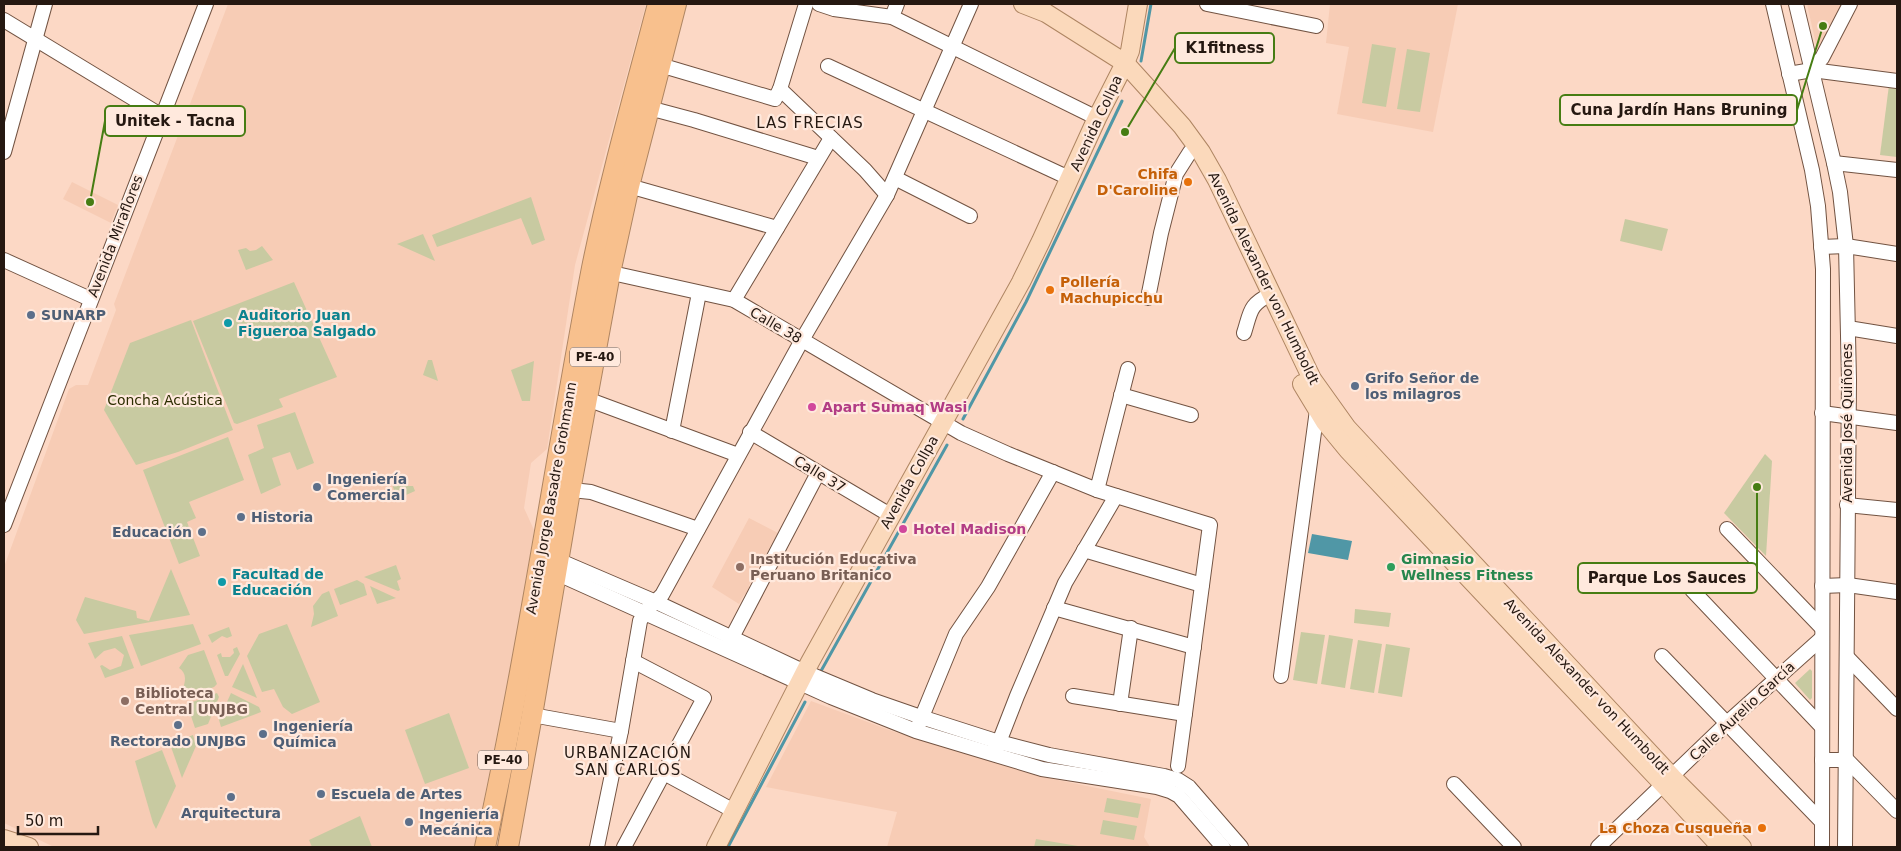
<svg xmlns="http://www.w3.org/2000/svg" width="1901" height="851" viewBox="0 0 1901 851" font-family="'DejaVu Sans',sans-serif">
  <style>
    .built { fill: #f7ccb5 }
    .green { fill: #c8caa1 }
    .water { fill: #5097a6 }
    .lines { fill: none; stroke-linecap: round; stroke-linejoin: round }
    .stream { stroke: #5097a6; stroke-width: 3 }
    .minor-casing { stroke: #725342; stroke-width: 16 }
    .major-casing { stroke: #ae8562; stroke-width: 20 }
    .highway-casing { stroke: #ae8562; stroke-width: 22 }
    .minor { stroke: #fff; stroke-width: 14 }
    .major { stroke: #fbd9bb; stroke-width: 18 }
    .highway { stroke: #f8c08d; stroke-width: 20 }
    .food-dot { fill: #e8710a; stroke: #ffe9dd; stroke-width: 2 }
    .service-dot { fill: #5c6f8a; stroke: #ffe9dd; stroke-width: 2 }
    .culture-dot { fill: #0f9aa8; stroke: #ffe9dd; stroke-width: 2 }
    .hotel-dot { fill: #d1479c; stroke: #ffe9dd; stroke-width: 2 }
    .education-dot { fill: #8d6e63; stroke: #ffe9dd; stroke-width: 2 }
    .leisure-dot { fill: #2e9e5b; stroke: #ffe9dd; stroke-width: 2 }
    .labels { text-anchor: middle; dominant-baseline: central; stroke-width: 4.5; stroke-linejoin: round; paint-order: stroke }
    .shield { fill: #ffe9dd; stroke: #66574e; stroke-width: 1 }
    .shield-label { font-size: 12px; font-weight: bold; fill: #251811 }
    .street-label { font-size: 14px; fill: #251811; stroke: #ffe9dd }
    .food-label { font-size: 14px; font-weight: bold; fill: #c56008; stroke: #ffe9dd; text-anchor: end }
    .service-label { font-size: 14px; font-weight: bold; fill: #4e5e75; stroke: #ffe9dd; text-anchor: start }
    .culture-label { font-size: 14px; font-weight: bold; fill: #0d838f; stroke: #ffe9dd; text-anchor: start }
    .park-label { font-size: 14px; fill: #2c2d00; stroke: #ffe9dd }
    .hotel-label { font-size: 14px; font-weight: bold; fill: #b23c85; stroke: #ffe9dd; text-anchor: start }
    .education-label { font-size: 14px; font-weight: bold; fill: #785e54; stroke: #ffe9dd; text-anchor: start }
    .leisure-label { font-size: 14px; font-weight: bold; fill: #27864d; stroke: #ffe9dd; text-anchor: start }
    .neighbourhood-label { font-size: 15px; letter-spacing: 1px; fill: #251811; stroke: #ffe9dd }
    .leader { fill: none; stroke: #467d13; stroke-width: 2 }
    .callout-dot { fill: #467d13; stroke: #ffe9dd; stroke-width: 2 }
    .callout { fill: #ffe9dd; stroke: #467d13; stroke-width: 2 }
    .callout-label { font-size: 15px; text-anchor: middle; font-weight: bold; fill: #251811 }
  </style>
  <rect width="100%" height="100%" fill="#fcd8c5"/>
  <g class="built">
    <path d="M228,4H646L575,265L547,449L531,463L524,508L534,530L515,648L474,847H54L4,823V567L69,389L76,385H88L116,310L114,304Z"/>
    <path d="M1330,4H1458L1433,132L1337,114L1349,47L1326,43Z"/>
    <path d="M1807,4H1844L1821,50L1817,49Z"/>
    <path d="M72,182L118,205L111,223L63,199Z"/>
    <path d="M749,518L778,533L751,580L749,586L750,590L744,595L739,604L712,587Z"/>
    <path d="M811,701L892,731L1038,776L1151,799L1144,837L1150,847H887L897,812L766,787Z"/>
  </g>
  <g class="green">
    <path d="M1372,44L1396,48L1386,107L1362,103Z"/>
    <path d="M1407,49L1430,53L1420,112L1397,109Z"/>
    <path d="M1889,85L1897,86V157L1880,155Z"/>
    <path d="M531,197L545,240L532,245L521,218L437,247L432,235Z"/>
    <path d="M1625,219L1668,229L1662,251L1620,241Z"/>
    <path d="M423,234L435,261L397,244Z"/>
    <path d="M262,246L273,260L246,270L238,250L246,248L250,251L256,250Z"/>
    <path d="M294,282L337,377L279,399L283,407L237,424L234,423L193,321Z"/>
    <path d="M191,320L233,430L178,452L136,465L104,410L130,343Z"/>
    <path d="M428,360H432L438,381L423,375Z"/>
    <path d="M534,361L530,401H522L511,370Z"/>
    <path d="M295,412L314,463L297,470L290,452L272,458L281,485L261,494L248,455L264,448L257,425Z"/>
    <path d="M228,437L244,480L189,502L196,518L187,522L200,556L179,564L143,470Z"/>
    <path d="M1765,454L1772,461L1766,556L1724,513Z"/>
    <path d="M400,480L405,486H413L415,491L397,499L392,484Z"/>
    <path d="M396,565L401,579L397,581L400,590L398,591L364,577Z"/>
    <path d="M171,569L190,615L84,634L76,620L85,597L136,611L137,618L149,621Z"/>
    <path d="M357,580L364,584L367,595L340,605L334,589Z"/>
    <path d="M370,586L396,598L377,604Z"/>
    <path d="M329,591L338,616L311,627L314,614L313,606L322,594Z"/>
    <path d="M1355,609L1391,613L1389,627L1354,623Z"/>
    <path d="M193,624L201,644L141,666L129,635Z"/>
    <path d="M287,624L320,702L292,714L283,707L274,689L262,692L247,656L259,634Z"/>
    <path d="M229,627L232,636L227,638L222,636L212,643L208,635Z"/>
    <path d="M1301,632L1325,635L1317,684L1293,680Z"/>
    <path d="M1329,635L1353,639L1345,688L1321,684Z"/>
    <path d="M122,636L134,668L105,678L100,666L102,665L110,670L121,666L124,655L115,648L104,651L95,659L88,643Z"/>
    <path d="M1358,640L1382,644L1374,693L1350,689Z"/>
    <path d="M1386,644L1410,648L1402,697L1378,693Z"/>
    <path d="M237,647L240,654L228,676H225L217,655L221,653L222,657H230L234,653L233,649Z"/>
    <path d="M204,650L217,684L214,687L186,697L182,690C186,682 187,673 179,668L188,655Z"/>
    <path d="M243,664L257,698L232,687Z"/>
    <path d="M1810,669L1812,671V698L1810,700L1795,683Z"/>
    <path d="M217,693L219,697L208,724L195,728L187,704Z"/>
    <path d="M231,693L259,707L261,712L221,727L219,720Z"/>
    <path d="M449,713L469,768L425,784L405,730Z"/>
    <path d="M193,735L196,746L182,778L170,744Z"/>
    <path d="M162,750L176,786L156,829L153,823L135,761Z"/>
    <path d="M1107,798L1141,804L1138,818L1104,812Z"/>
    <path d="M360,816L372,847H312L309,840Z"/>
    <path d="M1103,820L1137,826L1134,840L1100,834Z"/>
    <path d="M1036,839L1084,847H1034Z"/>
  </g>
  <path class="water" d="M1312,534L1352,541L1348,560L1308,553Z"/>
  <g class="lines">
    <g class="stream">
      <path d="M1141,61L1151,4"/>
      <path d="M963,419L1026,302L1122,101"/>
      <path d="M821,671L947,445"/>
      <path d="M728,847L805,702"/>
    </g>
    <defs>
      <g id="minor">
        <path d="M819,4L834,9L892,17L1097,118"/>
        <path d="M1207,4L1316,26"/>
        <path d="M1773,4L1812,170L1818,206L1823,269L1822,847"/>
        <path d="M1796,4L1834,163L1840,192L1846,246L1849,380L1845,847"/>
        <path d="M892,17L897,4"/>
        <path d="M4,20L162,116"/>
        <path d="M660,65L775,99L780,89L806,4"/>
        <path d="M828,66L1069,178"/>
        <path d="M1812,70L1822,58L1850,4"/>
        <path d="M1789,74L1812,70L1897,81"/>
        <path d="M780,89L865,170L887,195"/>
        <path d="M649,108L694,120L818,158"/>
        <path d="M4,152L45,4"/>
        <path d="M1834,163L1897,170"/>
        <path d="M895,178L970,216"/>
        <path d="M629,186L777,228"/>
        <path d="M1821,247L1846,246L1897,254"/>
        <path d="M4,260L90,299"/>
        <path d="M603,271L734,300L961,433L1008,454L1097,490L1128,369"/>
        <path d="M1148,298L1161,233L1176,174L1190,152L1197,146"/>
        <path d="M734,300L831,138"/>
        <path d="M1848,328L1897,336"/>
        <path d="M1244,333C1251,311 1249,305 1271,294"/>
        <path d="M1121,395L1191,415"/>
        <path d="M587,399L738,455"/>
        <path d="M1822,413L1897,423"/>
        <path d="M672,431L699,293"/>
        <path d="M750,432L890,515"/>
        <path d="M562,489L591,492L698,529"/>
        <path d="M1097,490L1210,525L1178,766"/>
        <path d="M1847,505L1897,510"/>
        <path d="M4,525L206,4"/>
        <path d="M1727,529L1822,628"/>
        <path d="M1084,550L1202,585"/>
        <path d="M558,560L656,602L805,672L872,700L921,717L999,742L1049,755L1164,776L1178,780L1189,787L1241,847"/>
        <path d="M556,573L831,697L916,731L1042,769L1157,787L1170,791L1179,796L1223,847"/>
        <path d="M1822,586L1848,585L1897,592"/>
        <path d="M1692,590L1822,727"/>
        <path d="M1054,608L1194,647"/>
        <path d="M728,645L818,473"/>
        <path d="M1662,656L1822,822"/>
        <path d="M1847,657L1897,709"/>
        <path d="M1281,676L1317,410L1321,407"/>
        <path d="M1073,696L1185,714"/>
        <path d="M1120,704L1131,628"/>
        <path d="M532,715L621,731"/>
        <path d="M919,724L956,634L988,587L1053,472"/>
        <path d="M996,750L1017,696L1065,583L1116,496"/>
        <path d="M1822,760H1847L1897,811"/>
        <path d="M664,773L734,811"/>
        <path d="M1454,784L1514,847"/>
        <path d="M597,847L621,731L640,621L645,612L662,595L802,340L887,195L971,4"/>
        <path d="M624,847L704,698L633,661"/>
        <path d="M1598,847L1727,723L1822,638"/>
      </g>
      <g id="major">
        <path d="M1023,4L1046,13L1125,63L1182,126L1201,152L1217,180L1312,379L1347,428L1672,777L1742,847"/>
        <path d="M1302,384L1325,422L1348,450L1664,785L1721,847"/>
        <path d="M4,839L29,847"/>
        <path d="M716,847L810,662L1021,282L1041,241L1097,118L1125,63L1130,51L1138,4"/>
      </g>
      <g id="highway">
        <path d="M485,847C527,656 555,461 592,268C610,179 635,92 658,4"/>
        <path d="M508,847L532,715L570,491L610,273L629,186L676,4"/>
      </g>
    </defs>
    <use href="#minor" class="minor-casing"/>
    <use href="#major" class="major-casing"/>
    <use href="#highway" class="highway-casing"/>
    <use href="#minor" class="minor"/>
    <use href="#major" class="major"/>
    <use href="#highway" class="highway"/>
  </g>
  <g class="food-dot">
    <circle cx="1188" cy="182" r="5"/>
    <circle cx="1050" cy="290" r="5"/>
    <circle cx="1762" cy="828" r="5"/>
  </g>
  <g class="service-dot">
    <circle cx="31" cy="315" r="5"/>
    <circle cx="1355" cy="386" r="5"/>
    <circle cx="317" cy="487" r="5"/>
    <circle cx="241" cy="517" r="5"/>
    <circle cx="202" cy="532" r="5"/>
    <circle cx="178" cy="725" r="5"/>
    <circle cx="263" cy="734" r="5"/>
    <circle cx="321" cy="794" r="5"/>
    <circle cx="231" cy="797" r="5"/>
    <circle cx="409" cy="822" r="5"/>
  </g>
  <g class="culture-dot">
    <circle cx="228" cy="323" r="5"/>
    <circle cx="222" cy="582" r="5"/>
  </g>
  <g class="hotel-dot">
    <circle cx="812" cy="407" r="5"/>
    <circle cx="903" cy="529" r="5"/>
  </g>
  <g class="education-dot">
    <circle cx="740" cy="567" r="5"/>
    <circle cx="125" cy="701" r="5"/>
  </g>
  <circle class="leisure-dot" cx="1391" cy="567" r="5"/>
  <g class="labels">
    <g class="shield">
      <rect x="570" y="347.5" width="50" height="19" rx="4"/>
      <rect x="478" y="750.5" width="50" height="19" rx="4"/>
    </g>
    <g class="shield-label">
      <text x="595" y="357">PE-40</text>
      <text x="503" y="760">PE-40</text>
    </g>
    <g class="street-label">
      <text transform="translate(1096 123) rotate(-65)">Avenida Collpa</text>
      <text transform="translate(115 236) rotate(-69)">Avenida Miraflores</text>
      <text transform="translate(1264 278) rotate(64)">Avenida Alexander von Humboldt</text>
      <text transform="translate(776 325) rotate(30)">Calle 38</text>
      <text transform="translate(1847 423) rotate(-90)">Avenida José Quiñones</text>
      <text transform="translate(820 474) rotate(31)">Calle 37</text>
      <text transform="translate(909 482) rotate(-61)">Avenida Collpa</text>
      <text transform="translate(551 498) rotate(-80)">Avenida Jorge Basadre Grohmann</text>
      <text transform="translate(1587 686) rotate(47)">Avenida Alexander von Humboldt</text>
      <text transform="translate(1742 711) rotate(-43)">Calle Aurelio García</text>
    </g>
    <g class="food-label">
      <text x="1178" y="174">Chifa<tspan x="1178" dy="16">D'Caroline</tspan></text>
      <text x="1060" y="282" text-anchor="start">Pollería<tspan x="1060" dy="16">Machupicchu</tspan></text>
      <text x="1752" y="828">La Choza Cusqueña</text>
    </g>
    <g class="service-label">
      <text x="41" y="315">SUNARP</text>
      <text x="1365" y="378">Grifo Señor de<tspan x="1365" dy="16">los milagros</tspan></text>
      <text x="327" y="479">Ingeniería<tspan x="327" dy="16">Comercial</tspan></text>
      <text x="251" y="517">Historia</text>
      <text x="192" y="532" text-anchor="end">Educación</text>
      <text x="273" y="726">Ingeniería<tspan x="273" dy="16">Química</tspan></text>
      <text x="178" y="741" text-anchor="middle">Rectorado UNJBG</text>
      <text x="331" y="794">Escuela de Artes</text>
      <text x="231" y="813" text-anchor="middle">Arquitectura</text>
      <text x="419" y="814">Ingeniería<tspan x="419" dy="16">Mecánica</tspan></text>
    </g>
    <g class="culture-label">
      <text x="238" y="315">Auditorio Juan<tspan x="238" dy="16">Figueroa Salgado</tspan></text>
      <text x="232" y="574">Facultad de<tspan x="232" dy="16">Educación</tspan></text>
    </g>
    <g class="park-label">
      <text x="165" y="400">Concha Acústica</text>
    </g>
    <g class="hotel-label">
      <text x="822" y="407">Apart Sumaq Wasi</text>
      <text x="913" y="529">Hotel Madison</text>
    </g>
    <g class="education-label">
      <text x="750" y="559">Institución Educativa<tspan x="750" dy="16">Peruano Britanico</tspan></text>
      <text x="135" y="693">Biblioteca<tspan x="135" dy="16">Central UNJBG</tspan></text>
    </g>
    <g class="leisure-label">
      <text x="1401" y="559">Gimnasio<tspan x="1401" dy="16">Wellness Fitness</tspan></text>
    </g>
    <g class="neighbourhood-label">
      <text x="810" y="123">LAS FRECIAS</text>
      <text x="628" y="753">URBANIZACIÓN<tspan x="628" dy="17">SAN CARLOS</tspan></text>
    </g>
  </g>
  <path class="leader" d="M1125 132L1175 48M1823 26L1797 110M90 202L105 121M1757 487L1757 578"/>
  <g class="callout-dot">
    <circle cx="1125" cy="132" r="5"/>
    <circle cx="1823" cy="26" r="5"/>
    <circle cx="90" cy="202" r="5"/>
    <circle cx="1757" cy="487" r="5"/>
  </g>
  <g class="callout">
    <rect x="1175" y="33" width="99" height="30" rx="5"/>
    <rect x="1560" y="95" width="237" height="30" rx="5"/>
    <rect x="105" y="106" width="140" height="30" rx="5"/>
    <rect x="1578" y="563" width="179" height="30" rx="5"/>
  </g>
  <g class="callout-label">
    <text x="1225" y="53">K1fitness</text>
    <text x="1679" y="115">Cuna Jardín Hans Bruning</text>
    <text x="175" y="126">Unitek - Tacna</text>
    <text x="1667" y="583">Parque Los Sauces</text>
  </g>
  <rect width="1901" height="851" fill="none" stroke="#251811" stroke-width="10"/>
  <path d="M18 826v8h80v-8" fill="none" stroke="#251811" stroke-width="2.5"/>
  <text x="25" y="826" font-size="15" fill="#251811" stroke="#ffe9dd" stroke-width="4" paint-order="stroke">50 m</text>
</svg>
